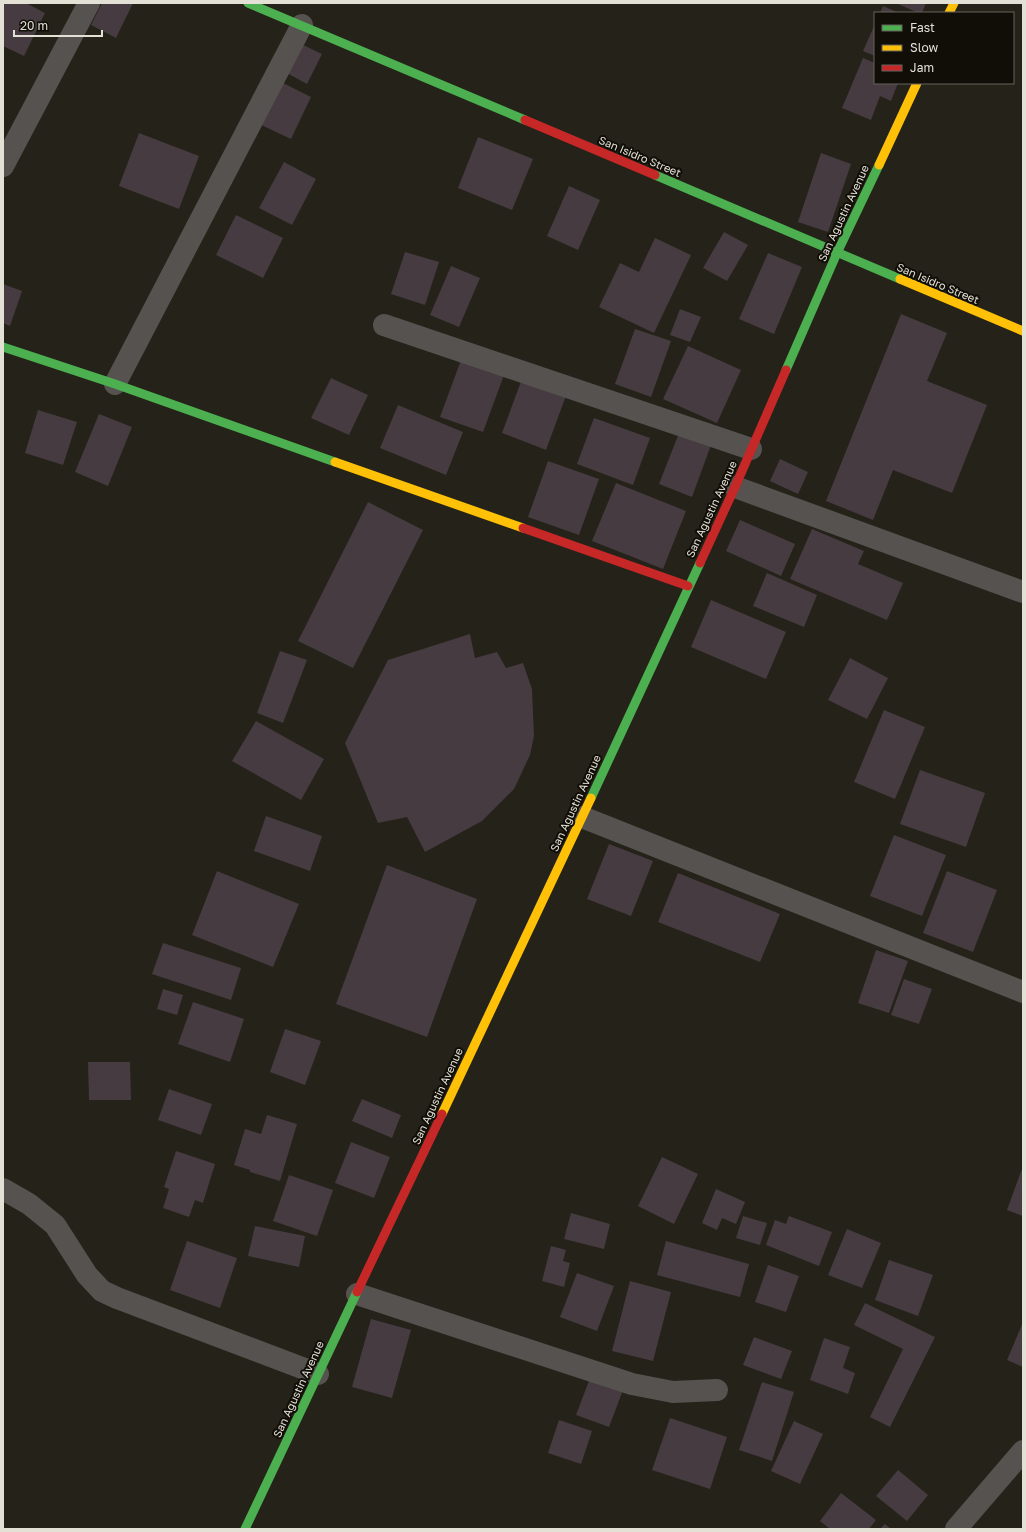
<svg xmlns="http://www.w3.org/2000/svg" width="1026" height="1532" viewBox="0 0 1026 1532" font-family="'Golos Text',sans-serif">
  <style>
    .building { fill: #463b40 }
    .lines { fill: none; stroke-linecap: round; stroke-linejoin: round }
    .street { stroke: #55524f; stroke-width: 22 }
    .fast { stroke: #4caf50; stroke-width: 9 }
    .slow { stroke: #ffc107; stroke-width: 9 }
    .jam { stroke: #c62828; stroke-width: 9 }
    .labels { text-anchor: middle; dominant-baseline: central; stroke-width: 4; stroke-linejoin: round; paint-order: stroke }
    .street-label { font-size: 11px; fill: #e3e0d6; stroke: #100e07 }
  </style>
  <rect width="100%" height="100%" fill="#242219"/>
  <g class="building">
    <path d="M3,3H26L45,13L24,56L3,46Z"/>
    <path d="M102,3H133L116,38L91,25Z"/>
    <path d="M896,3H926L922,13H918Z"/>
    <path d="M883,6L899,13H880Z"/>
    <path d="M875,24V56L863,51Z"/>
    <path d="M299,43L322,54L307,84L285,72Z"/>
    <path d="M863,58L875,63V83H898L891,101L880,96L871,120L842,108Z"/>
    <path d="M277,80L311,97L291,139L257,123Z"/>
    <path d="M139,133L199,156L179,209L119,186Z"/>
    <path d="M478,137L533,159L512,210L458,188Z"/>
    <path d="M821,153L851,164L828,232L798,222Z"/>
    <path d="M284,162L316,179L292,225L259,208Z"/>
    <path d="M569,186L600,200L578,250L547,236Z"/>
    <path d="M236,215L283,238L263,278L216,255Z"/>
    <path d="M724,232L748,245L727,281L703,268Z"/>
    <path d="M655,238L691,255L654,333L599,307L620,263L639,272Z"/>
    <path d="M405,252L439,262L425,305L391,294Z"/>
    <path d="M768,253L802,267L774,334L739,319Z"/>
    <path d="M451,266L480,278L459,327L430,315Z"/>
    <path d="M3,284L22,291L10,326L3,323Z"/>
    <path d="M680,309L701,317L690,342L670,335Z"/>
    <path d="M901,314L947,333L927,381L987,405L952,493L893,470L873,520L826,501Z"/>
    <path d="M635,329L671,341L651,397L615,384Z"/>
    <path d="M688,346L741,370L717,423L663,399Z"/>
    <path d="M461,360L504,375L483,432L440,417Z"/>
    <path d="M523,376L567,393L546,450L502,433Z"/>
    <path d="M331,378L368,395L349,435L311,418Z"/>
    <path d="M398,405L463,432L446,475L380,448Z"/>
    <path d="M38,410L77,422L63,465L25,453Z"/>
    <path d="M99,414L132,427L108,486L75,472Z"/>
    <path d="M594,418L650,438L633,485L577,464Z"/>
    <path d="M679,433L711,445L692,497L659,484Z"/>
    <path d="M780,459L808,472L798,494L770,481Z"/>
    <path d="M548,461L599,479L579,535L528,517Z"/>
    <path d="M616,483L686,511L663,569L592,541Z"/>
    <path d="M368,502L423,530L353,668L298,641Z"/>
    <path d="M740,520L795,544L781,576L726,551Z"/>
    <path d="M812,529L864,551L858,564L903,583L887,620L790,579Z"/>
    <path d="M767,573L817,595L804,627L753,606Z"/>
    <path d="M711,600L786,632L766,679L691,647Z"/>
    <path d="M470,634L475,658L497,652L506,668L523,663L532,689L534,736L530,755L514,789L482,821L425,852L407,817L378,823L345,743L388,660Z"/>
    <path d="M280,651L307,660L283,723L257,713Z"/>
    <path d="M850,658L888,678L867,719L828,700Z"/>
    <path d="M884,710L925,727L895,799L854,782Z"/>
    <path d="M256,721L324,759L301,800L232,761Z"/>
    <path d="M920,770L985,793L966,847L900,824Z"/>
    <path d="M266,816L322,836L310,871L254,851Z"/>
    <path d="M894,835L946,855L922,916L870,896Z"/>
    <path d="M609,844L653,861L631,916L587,899Z"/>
    <path d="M387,865L477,899L427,1037L336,1004Z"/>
    <path d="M217,871L299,904L273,967L192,935Z"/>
    <path d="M947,871L997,890L973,952L923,933Z"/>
    <path d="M678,873L780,914L760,962L658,922Z"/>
    <path d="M163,943L241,968L231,1000L152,974Z"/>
    <path d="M876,950L908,961L889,1013L858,1003Z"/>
    <path d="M904,979L932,989L919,1024L891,1015Z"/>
    <path d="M163,989L183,995L177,1015L157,1009Z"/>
    <path d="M193,1002L244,1019L230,1062L178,1044Z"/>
    <path d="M285,1029L321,1041L305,1085L270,1072Z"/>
    <path d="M88,1062H130L131,1100H89Z"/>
    <path d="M169,1089L212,1104L201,1135L158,1120Z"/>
    <path d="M362,1099L401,1115L392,1138L352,1121Z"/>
    <path d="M267,1115L297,1124L280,1181L250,1172V1170L234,1165L245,1129L261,1134Z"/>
    <path d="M351,1142L390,1157L374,1198L335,1183Z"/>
    <path d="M176,1151L215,1164L203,1203L195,1200L189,1217L163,1208L169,1189L164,1187Z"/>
    <path d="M662,1157L698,1174L674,1224L638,1206Z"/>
    <path d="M1023,1166V1216L1007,1210Z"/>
    <path d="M289,1175L333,1190L317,1236L273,1221Z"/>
    <path d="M716,1189L745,1202L736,1224L722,1218L717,1230L702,1223Z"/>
    <path d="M571,1213L610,1224L604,1249L564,1239Z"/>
    <path d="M743,1216L767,1223L760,1245L736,1238Z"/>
    <path d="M789,1216L832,1232L819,1266L766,1245L775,1220L786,1224Z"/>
    <path d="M255,1226L305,1236L299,1267L248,1256Z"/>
    <path d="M847,1229L881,1243L862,1288L828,1275Z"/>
    <path d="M187,1241L237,1258L220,1308L170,1290Z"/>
    <path d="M666,1241L749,1264L740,1297L657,1275Z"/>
    <path d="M551,1246L566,1250L563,1261L570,1263L564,1287L542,1281Z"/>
    <path d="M889,1260L933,1275L918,1316L875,1300Z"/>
    <path d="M768,1265L799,1276L786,1312L755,1302Z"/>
    <path d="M577,1273L614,1286L597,1331L560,1317Z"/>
    <path d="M630,1281L671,1292L653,1361L612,1351Z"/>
    <path d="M865,1303L935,1337L890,1427L870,1417L903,1349L854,1325Z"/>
    <path d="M371,1319L411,1330L392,1398L352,1387Z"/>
    <path d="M1023,1322V1367L1007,1360Z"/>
    <path d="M754,1337L792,1351L781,1379L743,1365Z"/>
    <path d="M824,1338L850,1347L843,1368L855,1373L848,1394L810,1380Z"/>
    <path d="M590,1378L623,1390L609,1427L576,1415Z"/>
    <path d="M762,1382L794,1392L772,1461L739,1450Z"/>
    <path d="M670,1418L727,1437L710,1489L652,1470Z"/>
    <path d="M559,1420L592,1431L581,1464L548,1453Z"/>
    <path d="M794,1421L823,1434L800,1484L771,1471Z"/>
    <path d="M898,1470L928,1495L907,1521L876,1496Z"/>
    <path d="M841,1493L876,1520L869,1529H830L820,1521Z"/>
    <path d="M885,1524L891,1529H880Z"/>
  </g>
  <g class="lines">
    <g class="street">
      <path d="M3,166L89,3"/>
      <path d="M384,325L751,449"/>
      <path d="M115,384L302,25"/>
      <path d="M735,487L1023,592"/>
      <path d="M582,817L1023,992"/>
      <path d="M3,1189L29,1204L55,1225L87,1275L102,1291L117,1298L318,1374"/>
      <path d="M357,1294L632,1384L673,1392L717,1390"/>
      <path d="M956,1529L1023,1451"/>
    </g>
    <g class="fast">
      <path d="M248,3L525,120"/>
      <path d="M655,175L900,279"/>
      <path d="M3,347L115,384L335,462"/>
      <path d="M786,370L837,253L879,165"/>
      <path d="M591,798L700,563"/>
      <path d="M245,1529L357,1292"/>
    </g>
    <g class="slow">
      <path d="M949,13L954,3"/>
      <path d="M879,165L917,83"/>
      <path d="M900,279L1023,331"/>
      <path d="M335,462L523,528"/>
      <path d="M442,1114L591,798"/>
    </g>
    <g class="jam">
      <path d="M525,120L655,175"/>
      <path d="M523,528L688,586"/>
      <path d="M700,563L735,487L786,370"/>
      <path d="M357,1292L442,1114"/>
    </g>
  </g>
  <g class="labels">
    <g class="street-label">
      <text transform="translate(640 156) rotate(23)">San Isidro Street</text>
      <text transform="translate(843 213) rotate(-65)">San Agustin Avenue</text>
      <text transform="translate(938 283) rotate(23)">San Isidro Street</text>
      <text transform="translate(711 509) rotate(-65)">San Agustin Avenue</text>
      <text transform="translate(575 803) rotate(-65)">San Agustin Avenue</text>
      <text transform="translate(437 1096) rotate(-65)">San Agustin Avenue</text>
      <text transform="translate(298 1389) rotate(-65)">San Agustin Avenue</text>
    </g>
  </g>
  <rect width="1026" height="1532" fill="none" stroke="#e3e0d6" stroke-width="8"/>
  <rect x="874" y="12" width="140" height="72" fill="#100e07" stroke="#64625a"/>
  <rect x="882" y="25" width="20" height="6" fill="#4caf50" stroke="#64625a"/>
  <text x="910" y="32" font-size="12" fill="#e3e0d6">Fast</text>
  <rect x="882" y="45" width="20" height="6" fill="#ffc107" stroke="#64625a"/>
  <text x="910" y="52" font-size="12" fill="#e3e0d6">Slow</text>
  <rect x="882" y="65" width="20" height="6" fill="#c62828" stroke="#64625a"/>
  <text x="910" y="72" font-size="12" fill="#e3e0d6">Jam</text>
  <path d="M14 30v6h88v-6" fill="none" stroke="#e3e0d6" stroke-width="2"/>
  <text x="20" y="30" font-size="12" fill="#e3e0d6" stroke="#100e07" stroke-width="3" paint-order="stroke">20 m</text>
</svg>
